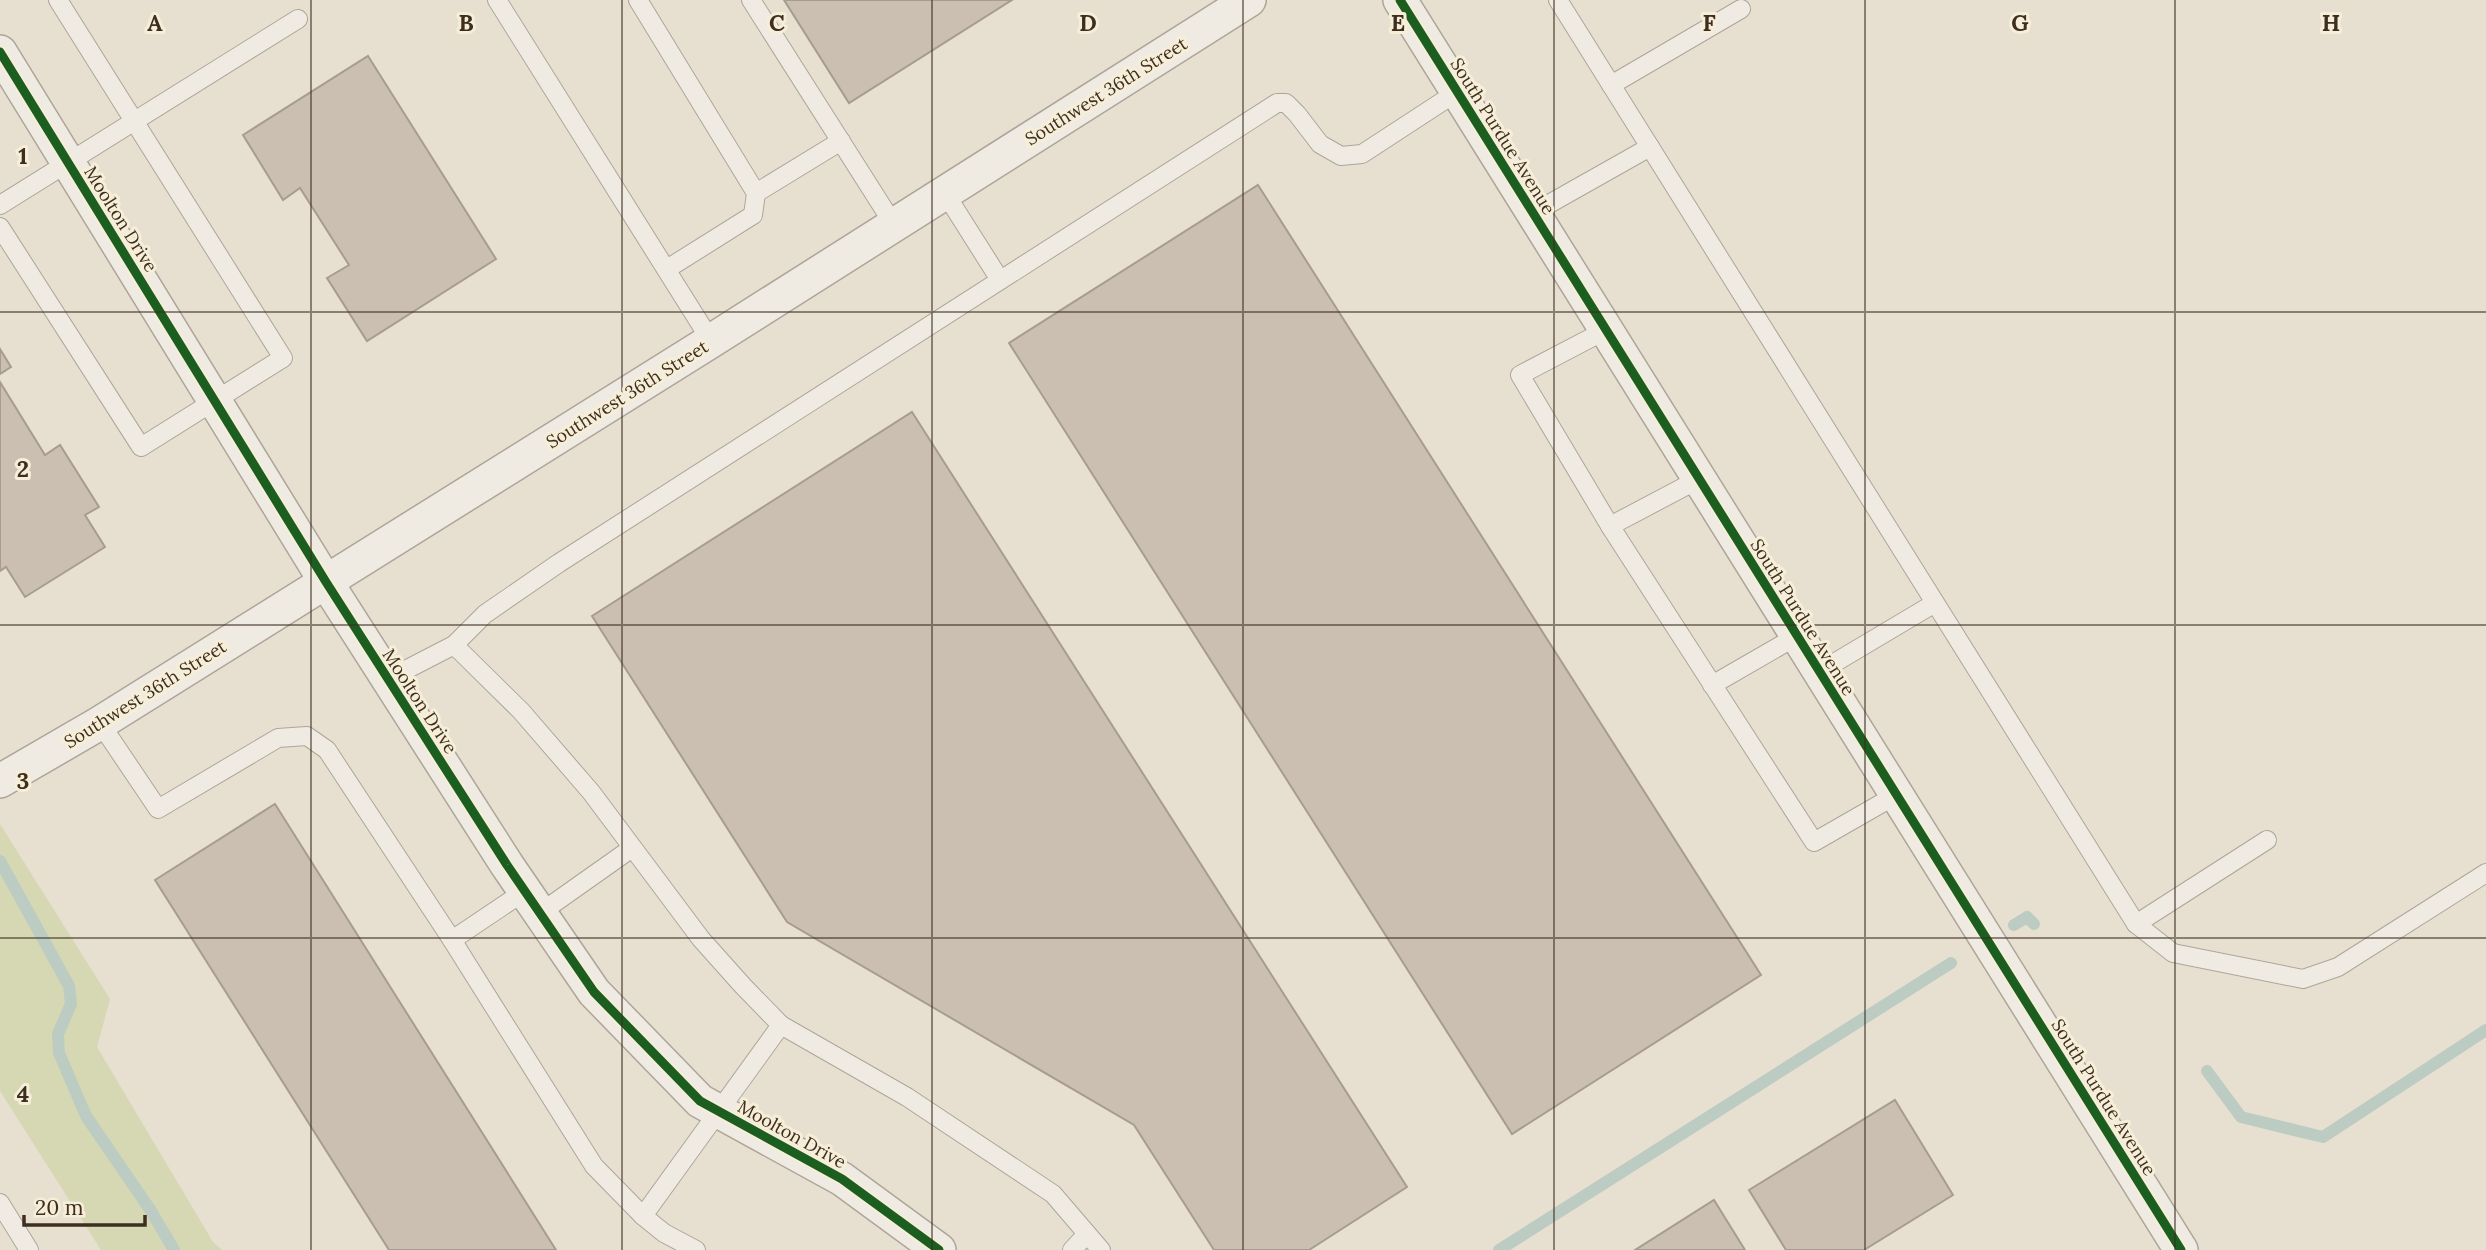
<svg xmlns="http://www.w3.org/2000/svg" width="2486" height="1250" viewBox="0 0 2486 1250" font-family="Lora,serif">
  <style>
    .green { fill: #d6d7b3 }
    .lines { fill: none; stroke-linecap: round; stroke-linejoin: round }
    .stream { stroke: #bcccc2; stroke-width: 12 }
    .building { fill: #cbbfb2; stroke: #a89c90; stroke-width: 2 }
    .service-casing { stroke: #ada599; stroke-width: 20 }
    .minor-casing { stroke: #ada599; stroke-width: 36 }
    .service { stroke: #efebe3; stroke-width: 18 }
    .minor { stroke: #efebe3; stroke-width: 33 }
    .cycleway-casing { stroke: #f7eed8; stroke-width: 13 }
    .cycleway { stroke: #1b5e20; stroke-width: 9 }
    .grid { fill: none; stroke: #3d2e20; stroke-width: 2; stroke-opacity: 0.55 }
    .labels { text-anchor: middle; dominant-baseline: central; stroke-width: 6; stroke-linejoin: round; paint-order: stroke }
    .street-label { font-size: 18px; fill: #3d2e20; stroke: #f7eed8 }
    .grid-label { font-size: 23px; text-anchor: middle; font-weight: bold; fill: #3d2e20; stroke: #f7eed8; stroke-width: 6; stroke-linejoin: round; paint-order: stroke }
  </style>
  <rect width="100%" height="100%" fill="#e7e0d1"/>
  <path class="green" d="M0,824L110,999L97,1047L213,1242L222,1250H101L0,1091Z"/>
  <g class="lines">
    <g class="stream">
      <path d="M0,861L69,986L71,1004L58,1034L59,1053L86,1116L151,1211L174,1250"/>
      <path d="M2014,925L2027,917L2034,924"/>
      <path d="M2207,1071L2241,1117L2323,1137L2486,1030"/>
      <path d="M1499,1250L1951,963"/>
    </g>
  </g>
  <g class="building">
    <path d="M784,0H1012L849,103Z"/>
    <path d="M368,56L496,259L367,341L327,278L349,265L300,188L283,200L243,135Z"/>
    <path d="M1258,185L1761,975L1512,1134L1009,343Z"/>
    <path d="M0,349L11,367L0,374Z"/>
    <path d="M0,382L45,455L60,445L99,507L85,515L105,547L25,597L6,567L0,571Z"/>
    <path d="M912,412L1407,1187L1309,1250H1214L1134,1125L787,922L592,616Z"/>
    <path d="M275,804L556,1250H389L155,880Z"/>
    <path d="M1895,1100L1953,1195L1864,1250H1786L1749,1190Z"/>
    <path d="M1714,1200L1745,1250H1635Z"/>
  </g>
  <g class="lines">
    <defs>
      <g id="service">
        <path d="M497,0L711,341"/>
        <path d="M638,0L756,193L753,215L667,269"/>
        <path d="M751,0L894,225"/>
        <path d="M1558,0L2136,924L2173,953L2303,979L2338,967L2486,873"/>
        <path d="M1611,85L1741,9"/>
        <path d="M756,193L841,141"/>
        <path d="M945,193L1000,280"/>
        <path d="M0,205L298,19"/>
        <path d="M1533,213L1650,147"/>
        <path d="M0,227L141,447L283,358L58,0"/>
        <path d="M1606,330L1520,375L1610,526L1814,842L1896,795"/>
        <path d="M1610,526L1699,479"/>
        <path d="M454,645L485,614L559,563L1277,103H1286L1297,114L1320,144L1341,156L1362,154L1457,92"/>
        <path d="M1819,672L1935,603"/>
        <path d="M388,679L454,645L521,711L591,792L701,939L743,986L781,1025"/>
        <path d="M1712,685L1797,636"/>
        <path d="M100,723L158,809L278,738L307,736L327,750L452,940L594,1166L643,1216L664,1233L696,1250"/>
        <path d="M540,913L632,848"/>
        <path d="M2136,924L2267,840"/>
        <path d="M452,940L525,891"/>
        <path d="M0,1203L29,1250"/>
        <path d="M643,1216L781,1025L907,1097L1053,1194L1101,1250"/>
        <path d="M1072,1250L1087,1234"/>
      </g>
      <g id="minor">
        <path d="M1400,0L2181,1250"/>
        <path d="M0,52L326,582L507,865L594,992L700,1101L842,1179L939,1250"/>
        <path d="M0,781L100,723L711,341L1249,0"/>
      </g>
    </defs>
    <use href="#service" class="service-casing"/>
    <use href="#minor" class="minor-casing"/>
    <use href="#service" class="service"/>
    <use href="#minor" class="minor"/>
    <defs>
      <g id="cycleway">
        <path d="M1400,0L2181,1250"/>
        <path d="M0,52L326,582L507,865L594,992L700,1101L842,1179L939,1250"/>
      </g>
    </defs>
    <use href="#cycleway" class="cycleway-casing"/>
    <use href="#cycleway" class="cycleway"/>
  </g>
  <path class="grid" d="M311,0V1250M622,0V1250M932,0V1250M1243,0V1250M1554,0V1250M1865,0V1250M2175,0V1250M0,312H2486M0,625H2486M0,938H2486"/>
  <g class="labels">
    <g class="street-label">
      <text transform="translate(1106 91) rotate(-32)">Southwest 36th Street</text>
      <text transform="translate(1503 136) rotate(58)">South Purdue Avenue</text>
      <text transform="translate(121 219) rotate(58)">Moolton Drive</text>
      <text transform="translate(627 394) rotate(-32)">Southwest 36th Street</text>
      <text transform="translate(1803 617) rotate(58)">South Purdue Avenue</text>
      <text transform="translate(145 694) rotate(-32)">Southwest 36th Street</text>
      <text transform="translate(420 701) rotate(57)">Moolton Drive</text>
      <text transform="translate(2104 1097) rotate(58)">South Purdue Avenue</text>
      <text transform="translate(792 1134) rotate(29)">Moolton Drive</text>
    </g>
  </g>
  <g class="grid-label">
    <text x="155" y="31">A</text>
    <text x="466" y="31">B</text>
    <text x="777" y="31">C</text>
    <text x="1088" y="31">D</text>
    <text x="1398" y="31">E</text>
    <text x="1709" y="31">F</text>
    <text x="2020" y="31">G</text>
    <text x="2331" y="31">H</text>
    <text x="23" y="164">1</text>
    <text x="23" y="477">2</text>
    <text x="23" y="789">3</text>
    <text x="23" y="1102">4</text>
  </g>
  <path d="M24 1215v10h121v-10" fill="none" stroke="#3d2e20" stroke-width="3.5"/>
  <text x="35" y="1215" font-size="21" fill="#3d2e20" stroke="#f7eed8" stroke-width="5" paint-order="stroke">20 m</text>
</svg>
